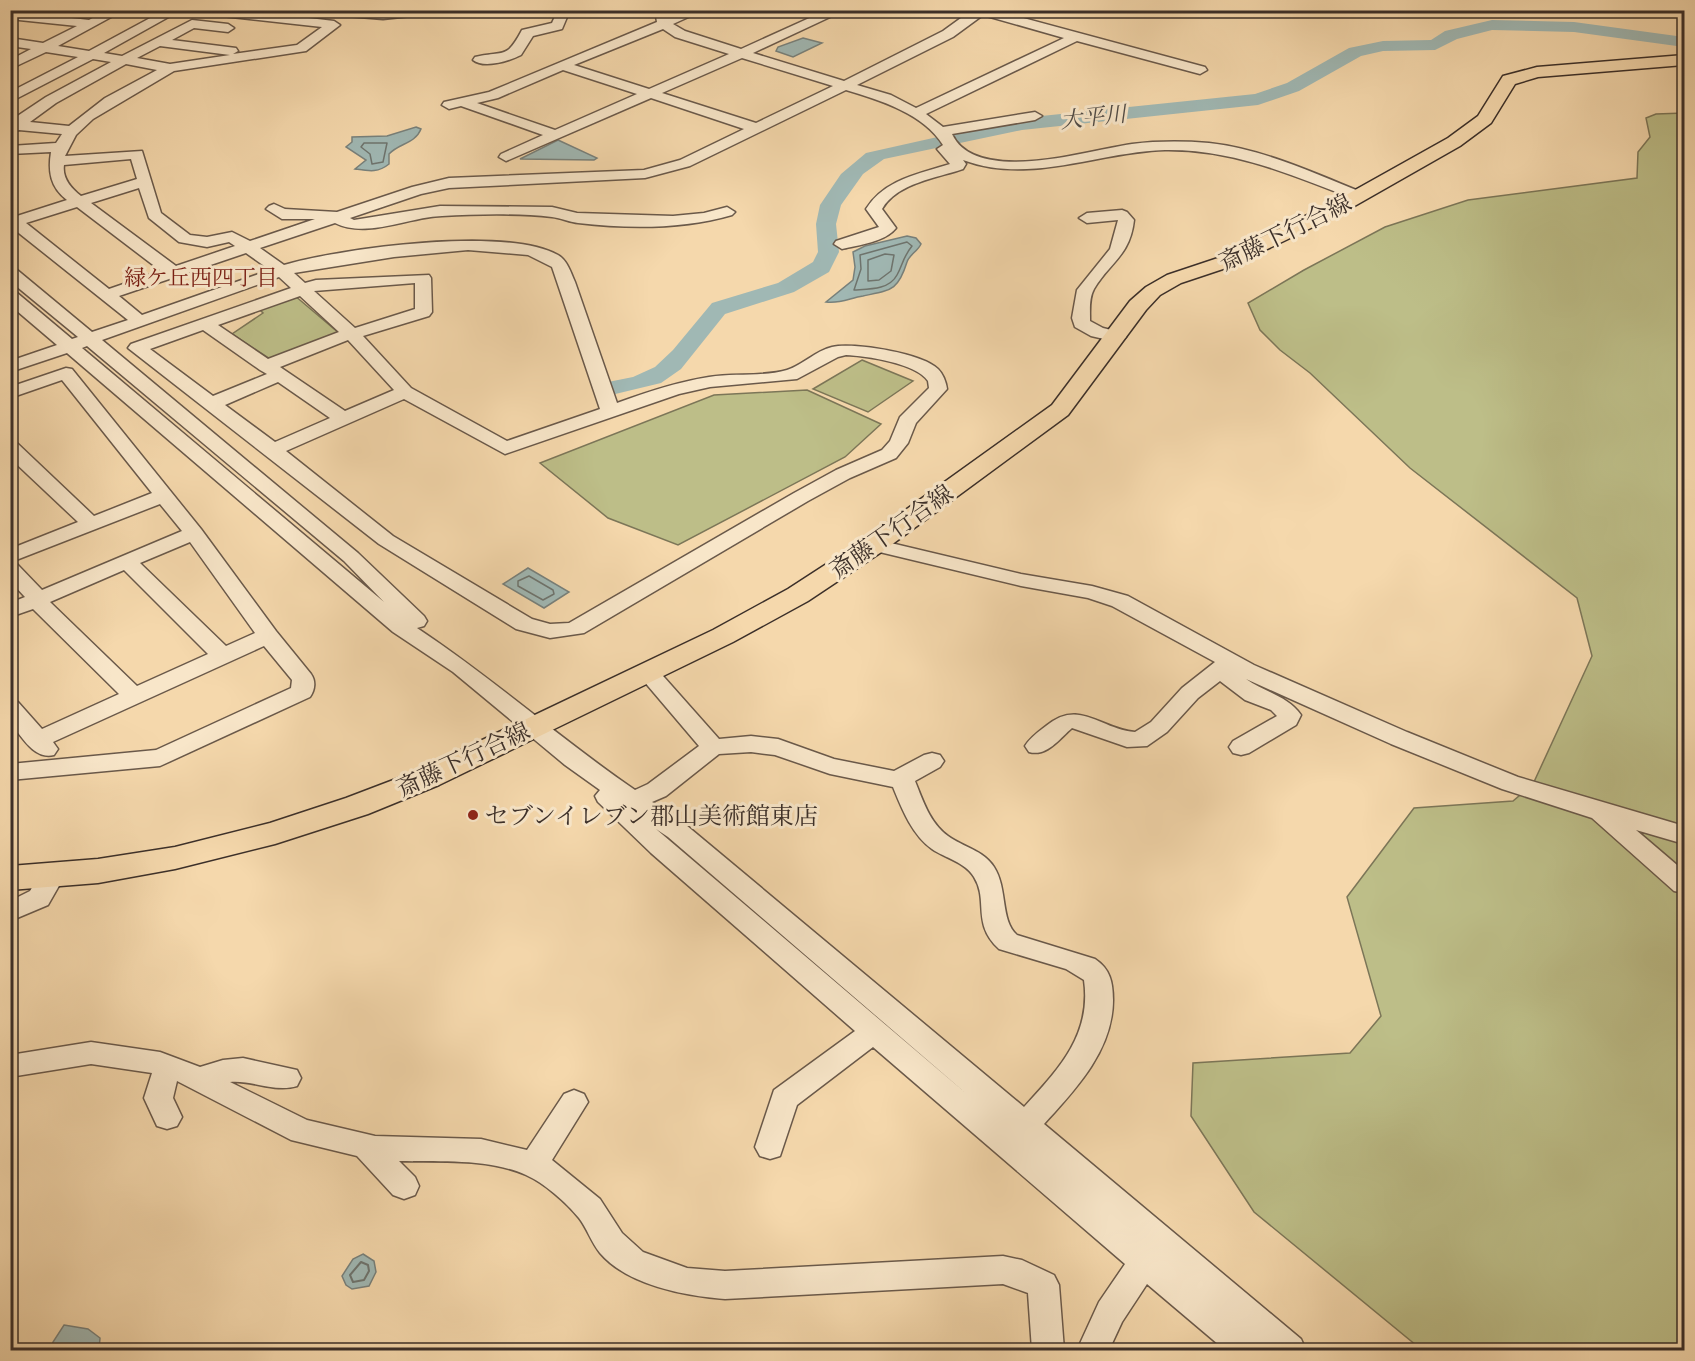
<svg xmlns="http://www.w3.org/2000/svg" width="1695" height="1361" viewBox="0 0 1695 1361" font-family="'EB Garamond','Noto Serif JP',serif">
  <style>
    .green { fill: #bdbe88; stroke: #7c7658; stroke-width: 1.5 }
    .water { fill: #a0b8b4; stroke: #78817c; stroke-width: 1.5 }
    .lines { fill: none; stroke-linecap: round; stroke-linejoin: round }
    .shore-far1 { stroke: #6e746e; stroke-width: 1.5 }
    .shore { stroke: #6e746e; stroke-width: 2 }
    .river { fill: #a0b8b4; fill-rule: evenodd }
    .minor-casing { stroke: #6a594a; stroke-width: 3 }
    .major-casing { stroke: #3b2f29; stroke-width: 3 }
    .minor { fill: #f8e6c9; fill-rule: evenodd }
    .major { fill: #f5d8ac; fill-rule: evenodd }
    .poi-dot { fill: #8f2418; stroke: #f8e6c9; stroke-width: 2 }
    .labels { text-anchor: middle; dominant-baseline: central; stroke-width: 6; stroke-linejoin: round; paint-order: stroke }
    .far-water-label { font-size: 22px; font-style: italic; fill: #4f4a45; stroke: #f8e6c9 }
    .far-neighbourhood-label { font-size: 22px; fill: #7a1f14; stroke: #f8e6c9 }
    .street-label { font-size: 24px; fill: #3b2f29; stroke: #f8e6c9 }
    .poi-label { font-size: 24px; fill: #3b2f29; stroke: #f8e6c9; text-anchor: start }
  </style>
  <rect width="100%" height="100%" fill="#f5d8ac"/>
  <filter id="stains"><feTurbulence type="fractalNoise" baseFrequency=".00333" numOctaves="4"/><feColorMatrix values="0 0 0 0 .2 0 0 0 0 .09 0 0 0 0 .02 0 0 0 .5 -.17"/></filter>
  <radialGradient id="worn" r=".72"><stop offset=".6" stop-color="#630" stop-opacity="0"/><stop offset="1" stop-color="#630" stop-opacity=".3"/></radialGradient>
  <g class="green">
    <path d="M1684,113V1350H1422L1254,1212L1191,1116L1193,1063L1350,1053L1381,1016L1347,897L1414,808L1513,801L1533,784L1592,656L1577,598L1410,468L1310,373L1280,350L1260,330L1248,303L1304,270L1385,227L1468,200L1637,178L1638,152L1650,137L1646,118L1656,114Z"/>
    <path d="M294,295L340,334L273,361L232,334L263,313L256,306Z"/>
    <path d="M862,360L913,381L868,412L813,389Z"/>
    <path d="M807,390L881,424L845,457L678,545L608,518L540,463L714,395Z"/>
  </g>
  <g class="water">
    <path d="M803,38L822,43L793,57L776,51L778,47Z"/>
    <path d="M416,127L421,129C415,144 399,143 389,154V164C378,173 369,171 355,169L366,160L346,147L352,142V137L387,136Z"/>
    <path d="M558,140L597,158L594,160L520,159Z"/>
    <path d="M907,236L916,238L921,244C918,251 909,255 907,262C898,291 891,290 863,296C850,298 840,304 826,302L853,280L855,267L853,252L865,246Z"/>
    <path d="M528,568L569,592L544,608L503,584Z"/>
    <path d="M363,1254L374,1261L376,1272L369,1286L352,1289L346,1285L342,1276L353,1259Z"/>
    <path d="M64,1325L88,1329L100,1338L99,1350H51L53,1342Z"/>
  </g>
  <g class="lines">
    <g class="shore-far1">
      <path d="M364,143H387L383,162L372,164L370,154L361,147Z"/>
      <path d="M907,242L912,246C903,257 903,264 897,275C889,290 869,289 854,290L861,269L860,255Z"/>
      <path d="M885,254L894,255L891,271L879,280L868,281V260Z"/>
      <path d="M529,576L553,590L554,594L543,600L518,586V581Z"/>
    </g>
    <path class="shore" d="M361,1262L368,1265L369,1271L364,1280L353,1282L350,1275Z"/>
    <path class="river" d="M1492,20L1574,22L1684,37V47L1574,32L1492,30L1457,39L1435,50L1383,51L1361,56L1299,91L1258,105L1022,130L884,159L863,174L841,205L836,224L839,252L829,272L794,292L725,314L681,369L661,383L607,396L598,394L595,389L598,384L633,377L655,367L673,350L712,303L778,283L813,262L818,252L816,224L820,205L841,174L866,153L1022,118L1255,94L1287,83L1349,48L1383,41L1431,40L1445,31Z"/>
    <defs>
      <g id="minor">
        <path d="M107,10H124L58,46L89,51L165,10H181L104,53L122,56L192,20L228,24L234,28L228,32L194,28L172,40L236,48L238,51L233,54L297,45L322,27L204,14L198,10H241L334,21L340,25L306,51L174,71L93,119L76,135L65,156L142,151L161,213L190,235L207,237L232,232L250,241L315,219H282L266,209L269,206L274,204L285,209L337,212L412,187L449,178L644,170L680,160L744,129L651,98L506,161L499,157L501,154L543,135L461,106L449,109L442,105L444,102L489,92L657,22L655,10H667L669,17L686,10H704L673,24L685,31L741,49L827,10H845L753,53L844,81L943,31L972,10H994L1205,67L1207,70L1200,74L1077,41L926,114L943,127L1035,112L1042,116L1035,120L952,134C976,186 1089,150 1132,144C1157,141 1183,141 1209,143C1263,149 1314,173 1364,193L1367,196L1364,199H1354C1292,175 1233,149 1165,150C1097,152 1030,185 963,160L966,164L963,169C937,178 897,183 882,209L896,228C885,242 859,245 842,249L834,244L836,241L879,227L866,209C885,179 919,174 950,164L937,149L943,145C924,114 880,100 846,90L690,166L645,178L449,188L421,194L350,218L354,220L440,206L552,207L577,213L673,216L704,213L727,207L735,212L732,215C684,229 629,229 578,223C569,222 561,218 552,217C517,213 477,214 442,216C408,217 367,239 335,223L260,248L284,265C342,248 505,226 558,255C567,260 571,273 575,282L617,403C647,392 677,382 709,377C734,373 763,377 787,370C803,365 815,351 832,347C853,342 922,353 938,369C943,374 946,382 947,389L916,423L908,443L896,458L850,478L808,501L584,633L550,638L516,629L379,544L128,348L131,344L291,288L279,277L102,340L358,553L424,616L427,621L424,626L417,628C493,678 560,739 635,790L648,784L699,746L637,673L640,668H656L719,739L751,736L778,739L834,759L894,771L924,755L932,753L940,755L944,761L940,767L915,781C923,801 930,823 948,836C963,847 983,850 994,867C1008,889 1000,920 1017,935L1095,959C1110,969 1113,982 1113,1000C1113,1050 1076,1089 1044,1124L1301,1339L1306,1350H1267L1263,1347L1264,1350H1225L1147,1284L1122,1322L1109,1350H1077L1099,1302L1125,1264L873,1047L797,1105L780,1156L770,1159L760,1156L755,1147L774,1090L855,1031L651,853L598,802L595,796L600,790L565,765L453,672L393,632L67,353L10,372V361L57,345L10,305V291L16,292L72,339L78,337L10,281V267L16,269L92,332L128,320L10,226V213L17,216L67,200C50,187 48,171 51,152L10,154V146L56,143L62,134L19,130L10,134V121L46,97L111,62L93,59L10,102V92L78,57L46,52L10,69V60L31,49L10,46V38L43,43L77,26L19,20L13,16L19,12L89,20ZM983,15L1064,38L916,108L891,95L857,85L953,37ZM663,29L675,37L729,54L649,89L574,65ZM160,46L230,55L170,64L137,58ZM742,58L833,86L756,123L662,93ZM126,64L157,70L105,98L69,126L30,122L56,103ZM563,70L637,94L555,130L477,103L498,98ZM131,159L137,179L81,196C71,188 62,178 64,165ZM139,188L149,218L179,242L207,247L229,242L235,246L176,266L91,203ZM77,207L161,271L109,289L26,223ZM468,250L528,255L552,267L600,409L507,441L411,388L363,336L429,316L432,312L431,278L429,275L316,280L305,283L294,273L394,257ZM246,253L270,270L142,315L119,296ZM415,283V309L355,328L314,291ZM300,296L339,332L268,359L218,325ZM203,330L260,370L267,374L213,396L150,349ZM348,340L394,390L345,411L280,367ZM87,346L344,561L384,602L82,348ZM846,355C866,356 916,363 928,381L929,388L900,417L890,441L882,450L836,470L794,493L569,623L550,624L532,619L393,536L286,451L404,399L505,454L679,394L710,387L797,379L838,357ZM278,382L330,418L275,442L225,405ZM751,752L775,755L830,774L893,787C902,809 912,835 932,849C945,858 965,862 974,877C989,901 971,923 999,949L1066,969L1084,980C1092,1035 1058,1070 1024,1107L686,825L652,802L666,796L719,754ZM656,829L668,837L968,1095Z"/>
        <path d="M316,10H436L430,14L383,19L322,14Z"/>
        <path d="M558,10H570L562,29L533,36L521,55C509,61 484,69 473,60L475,57C505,50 506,60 522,30L552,23Z"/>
        <path d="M1122,210L1127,212L1134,220C1130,256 1110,262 1094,289C1089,298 1090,309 1090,318V321L1103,328L1123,333L1126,337L1117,342L1091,336L1075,327L1072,318L1077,290L1110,249L1118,220L1087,223L1079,218L1087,213Z"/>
        <path d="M66,368L72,369L201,529L276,631L311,674C316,681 315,690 310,697L160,766L10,780V764L156,750L291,688L292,680L264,646L53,742L58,749L54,755C34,760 22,737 10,722V700L18,702L42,729L119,694L33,609L10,617V603L25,597L10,581V549L78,522L10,458V441L17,443L94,516L152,493L62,380L10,398V387ZM160,504L182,531L42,590L17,564L11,562ZM190,542L255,633L226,646L140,563ZM124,570L208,654L137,686L50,602Z"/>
        <path d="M874,539L1021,574L1092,586L1128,596L1254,665L1407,732L1518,777L1684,826V844L1636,830L1684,871V893L1674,891L1592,818L1502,789L1391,744L1246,679C1264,692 1288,696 1301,715L1296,725L1249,753L1241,755L1233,753L1229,747L1233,741L1277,716L1271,710L1245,700L1220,681L1198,698L1167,732L1147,746L1127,747L1072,728C1059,739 1047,757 1029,752L1025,746C1030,738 1038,732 1046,726C1079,698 1100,729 1135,732L1151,722L1182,688L1215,662L1112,606L1088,598L1021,586L867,549L864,545L867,541Z"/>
        <path d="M51,868L60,870L64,877L48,905L10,921V901L30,891L42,870Z"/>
        <path d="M91,1042L160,1052L200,1067L223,1060L243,1058L297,1070L301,1078L297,1086C276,1093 252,1080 230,1082L307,1120L375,1136L481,1139L527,1150L564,1094L574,1090L584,1094L588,1102L552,1160L600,1199L622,1233L643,1252L687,1268L725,1271L1003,1256L1022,1260L1054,1275L1059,1285L1064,1350H1032L1028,1293L1003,1284L725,1299C685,1296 627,1285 600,1253C591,1242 587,1228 579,1218C566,1202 544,1183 526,1175C488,1158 440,1162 399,1161L415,1177L419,1186L415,1195L404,1199L393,1195L357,1156L291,1140L177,1081L173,1098L182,1117L177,1126L167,1129L157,1126L144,1098L152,1073L91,1064L10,1077V1055Z"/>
      </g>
      <path id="major" d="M1684,55V65L1538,77L1515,84L1491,123L1460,146L1344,212L1232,266L1181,283L1160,295L1146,310L1068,415L883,551L808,601L733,642L439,785L368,814L275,844L175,869L98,883L10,890V866L98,859L175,847L270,823L346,798L417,771L713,630L788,589L865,539L1052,405L1130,301L1146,287L1167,275L1218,258L1330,204L1448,138L1478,116L1503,76L1537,67Z"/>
    </defs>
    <use href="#minor" class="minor-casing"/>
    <use href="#major" class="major-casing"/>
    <use href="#minor" class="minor"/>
    <use href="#major" class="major"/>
  </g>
  <circle class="poi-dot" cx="473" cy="815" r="6"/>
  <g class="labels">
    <g class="far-water-label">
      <text transform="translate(1093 117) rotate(-6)">大平川</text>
    </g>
    <g class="far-neighbourhood-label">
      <text x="201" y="277">緑ケ丘西四丁目</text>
    </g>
    <g class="street-label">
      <text transform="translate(1285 232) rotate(-26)">斎藤下行合線</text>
      <text transform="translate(891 531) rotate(-35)">斎藤下行合線</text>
      <text transform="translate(463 759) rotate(-25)">斎藤下行合線</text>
    </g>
    <g class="poi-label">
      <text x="485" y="815">セブンイレブン郡山美術館東店</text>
    </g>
  </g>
  <rect width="1695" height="1361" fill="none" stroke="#f5d8ac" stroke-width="36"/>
  <rect x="12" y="12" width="1671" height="1337" fill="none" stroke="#3b2f29" stroke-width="3"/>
  <rect x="18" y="18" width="1659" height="1325" fill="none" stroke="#3b2f29" stroke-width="1.5"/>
  <rect width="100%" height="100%" filter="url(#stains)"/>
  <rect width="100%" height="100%" fill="url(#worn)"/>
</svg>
